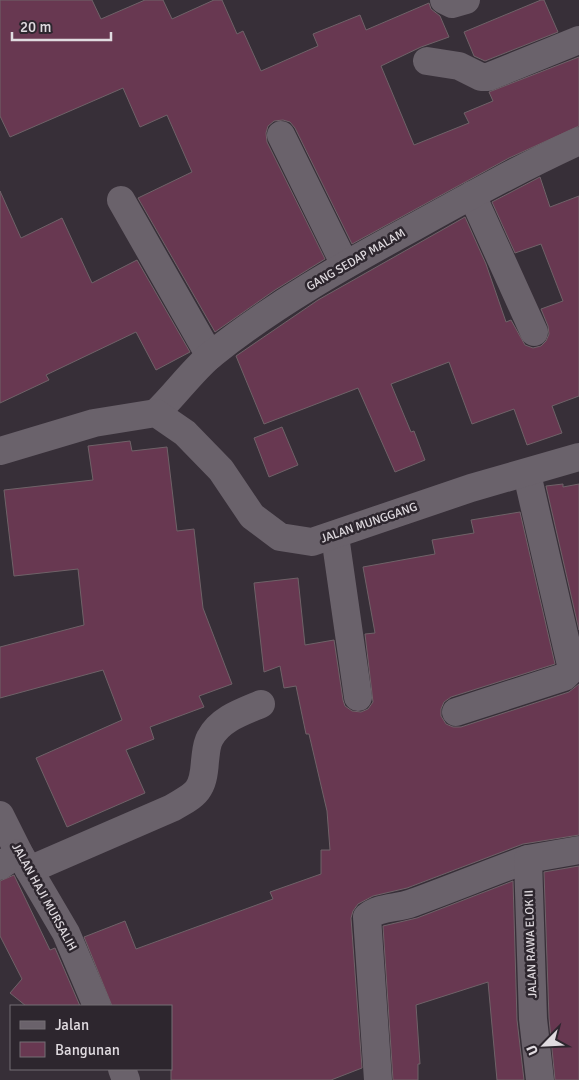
<svg xmlns="http://www.w3.org/2000/svg" width="579" height="1080" viewBox="0 0 579 1080" font-family="Signika,sans-serif">
  <style>
    .building { fill: #683851; stroke: #6f6268 }
    .lines { fill: none; stroke-linecap: round; stroke-linejoin: round }
    .minor { stroke: #6a626b; stroke-width: 28 }
    .tertiary { stroke: #6a626b; stroke-width: 28 }
    .labels { text-anchor: middle; dominant-baseline: central; stroke-width: 5; stroke-linejoin: round; paint-order: stroke }
    .street-label { font-size: 12px; fill: #e0dbe0; stroke: #2d262e }
  </style>
  <rect width="100%" height="100%" fill="#372f38"/>
  <g class="building">
    <path d="M0,0H92L101,19L145,0H163L172,19L214,0H222L237,34L243,31L261,71L318,46L313,34L360,15L366,30L429,3L431,9L440,16L449,37L421,47L381,66L414,145L469,123L464,113L493,101L489,92L579,57V126L509,158L352,244L295,128L290,122L283,120L274,121L268,126L266,133L267,142L325,259L275,290L215,332L138,198L192,172L167,115L140,127L123,88L10,137L0,116Z"/>
    <path d="M541,0H544L558,32L485,61L474,56L464,32Z"/>
    <path d="M540,177L550,207L579,196V396L552,406L562,433L527,445L514,409L472,424L449,362L391,384L411,432L414,431L425,460L395,472L358,388L264,424L236,356L318,300L465,217L486,264L506,322L511,320L525,345L533,348L541,346L546,341L549,334L548,326L541,309L563,301L541,244L515,253L492,202Z"/>
    <path d="M0,191L21,238L62,218L92,283L137,260L190,352L156,370L136,332L46,375L49,380L0,403Z"/>
    <path d="M282,427L298,465L269,477L254,438Z"/>
    <path d="M130,441L132,451L167,447L177,531L194,529L203,608L232,684L199,696L204,707L150,727L154,739L126,750L145,793L67,827L36,758L122,720L103,670L0,698V647L84,625L78,569L14,576L4,490L93,480L88,446Z"/>
    <path d="M563,484V487L579,484V630L546,486Z"/>
    <path d="M520,512L555,664L451,697L444,702L441,709V716L446,724L453,727H461L569,692L579,684V835L523,844L407,888L373,896L358,904L353,911L351,918L362,1068L331,1080H171V1006H112L84,937L125,921L136,949L273,899L270,892L321,874V850H330L327,811L309,734H306L296,686L284,688L280,666L264,672L254,583L298,578L305,645L334,640L343,700L345,706L352,711L361,712L368,709L373,702L365,634L375,633L363,567L435,554L432,540L474,533L471,520Z"/>
    <path d="M579,866V1080H555L549,1018L544,872Z"/>
    <path d="M14,875L50,950L55,948L80,1006H26L10,993L22,979L0,936V881Z"/>
    <path d="M513,881L517,1020L524,1080H497L488,982L416,1005L420,1064H418V1080H393L383,926L417,918Z"/>
  </g>
  <g class="lines">
    <g class="minor">
      <path d="M444,0L452,4L466,0"/>
      <path d="M427,61L459,66L481,77H488L579,40"/>
      <path d="M281,135L345,265"/>
      <path d="M472,195L534,332"/>
      <path d="M121,200L210,356"/>
      <path d="M156,413C175,395 191,372 211,355C273,305 344,265 414,227C468,197 522,167 579,141"/>
      <path d="M335,536L358,697"/>
      <path d="M456,712L564,677L572,669L527,474"/>
      <path d="M0,815L19,853L66,933L97,1006"/>
      <path d="M0,866L19,853"/>
      <path d="M29,870L172,808C197,794 203,791 205,761C206,754 206,745 210,738C220,719 242,712 261,704"/>
      <path d="M122,1069L126,1080"/>
      <path d="M378,1080L367,917C380,906 397,909 412,903C451,889 489,873 528,859"/>
      <path d="M540,1080L533,1019L528,859L579,850"/>
    </g>
    <path class="tertiary" d="M0,451L94,423L156,413L185,433L221,470L252,516L280,537L312,542L471,488L579,457"/>
  </g>
  <g class="labels">
    <g class="street-label">
      <text transform="translate(356 260) rotate(-30)">GANG SEDAP MALAM</text>
      <text transform="translate(369 523) rotate(-19)">JALAN MUNGGANG</text>
      <text transform="translate(44 897) rotate(61)">JALAN HAJI MURSALIH</text>
      <text transform="translate(531 944) rotate(-92)">JALAN RAWA ELOK II</text>
    </g>
  </g>
  <rect x="10" y="1005" width="162" height="65" fill="#2d262e" stroke="#756e75"/>
  <rect x="20" y="1021" width="25" height="8" fill="#6a626b" stroke="#756e75"/>
  <text x="55" y="1030" font-size="15" fill="#e0dbe0">Jalan</text>
  <rect x="20" y="1042" width="25" height="15" fill="#683851" stroke="#756e75"/>
  <text x="55" y="1055" font-size="15" fill="#e0dbe0">Bangunan</text>
  <g transform="translate(544 1045) rotate(246)" stroke="#2d262e" stroke-width="4" paint-order="stroke">
  <path d="M0-4L9 19L0 12L-9 19Z" fill="#e0dbe0"/>
  <text y="-8" font-size="14" font-weight="bold" text-anchor="middle" fill="#e0dbe0">U</text>
  </g>
  <path d="M12 32v8h99v-8" fill="none" stroke="#e0dbe0" stroke-width="2.5"/>
  <text x="20" y="32" font-size="15" fill="#e0dbe0" stroke="#2d262e" stroke-width="4" paint-order="stroke">20 m</text>
</svg>
